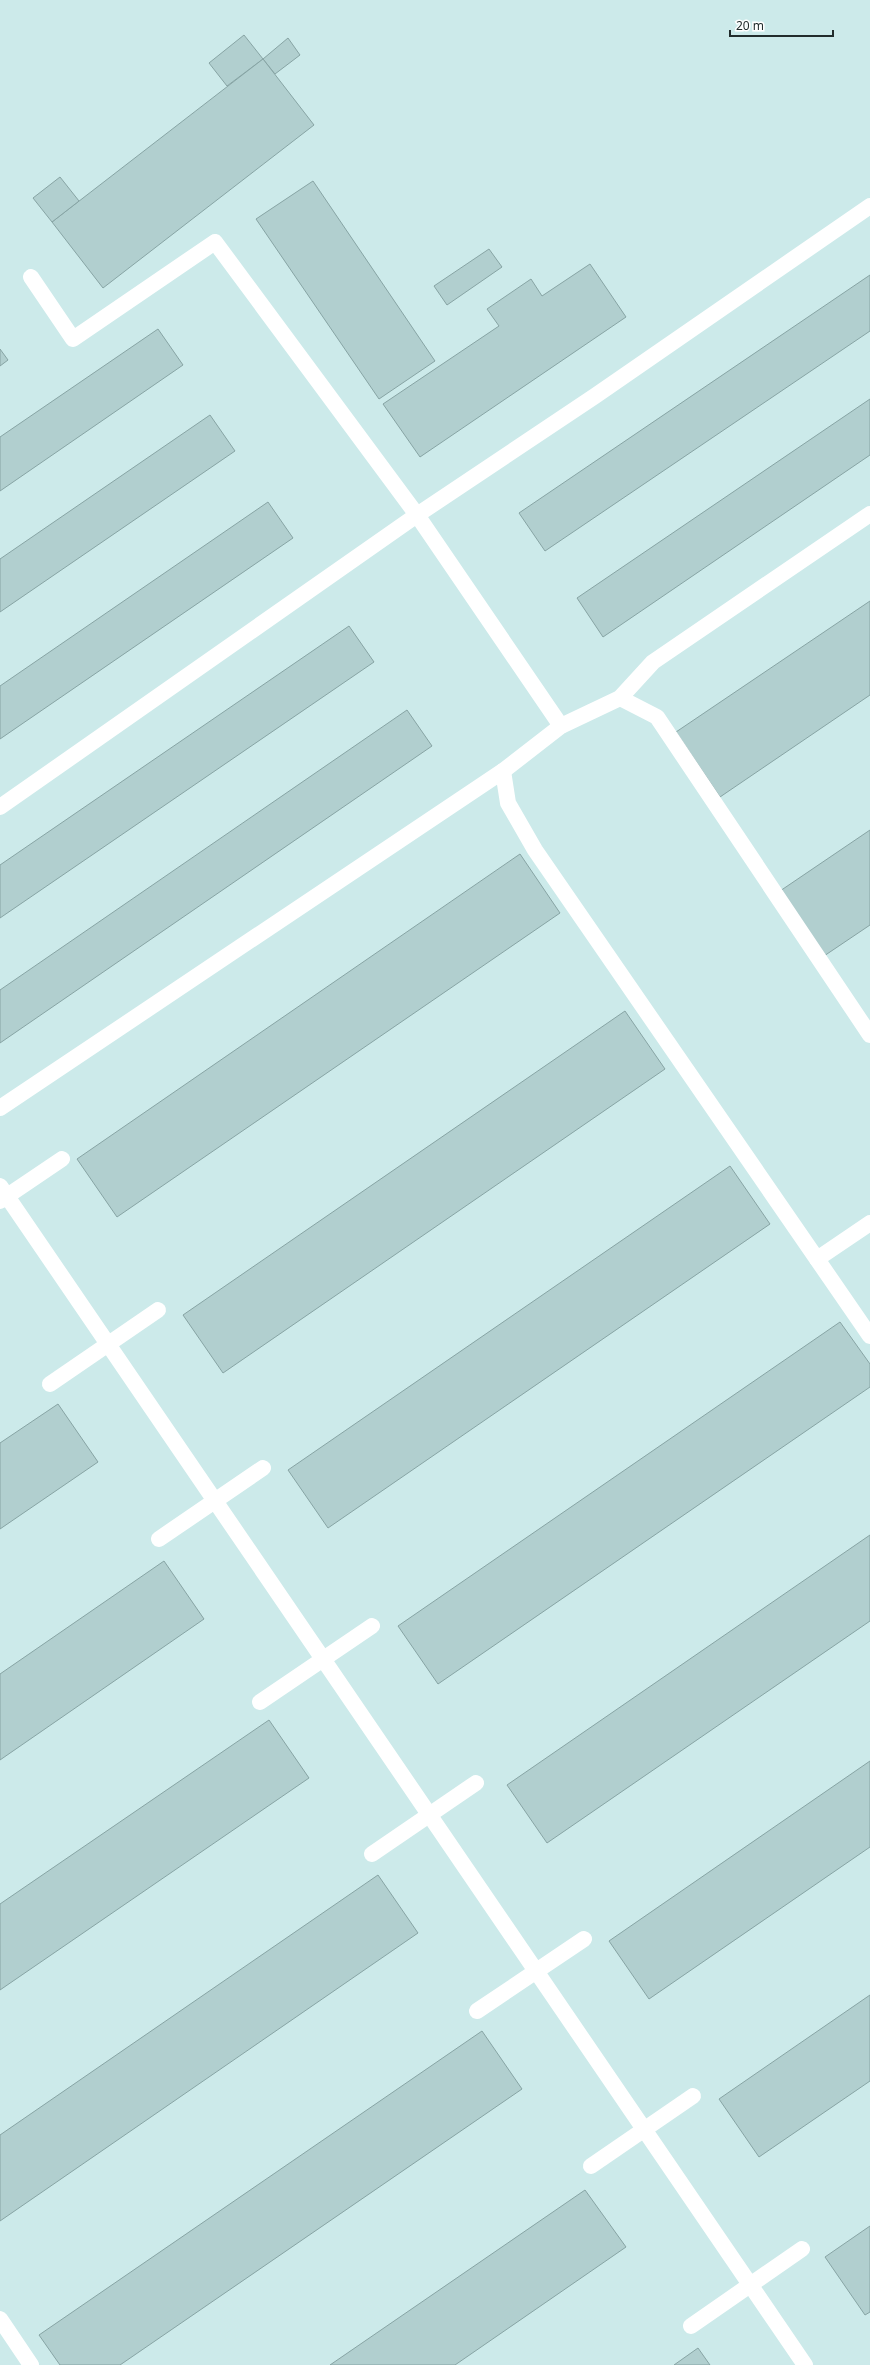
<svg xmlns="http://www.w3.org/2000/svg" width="870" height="2365" viewBox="0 0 870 2365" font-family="'Noto Sans',sans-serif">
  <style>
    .building { fill: #b1cfcf; stroke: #87a4a4 }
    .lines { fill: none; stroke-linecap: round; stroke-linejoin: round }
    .service { stroke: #fff; stroke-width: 16 }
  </style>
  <rect width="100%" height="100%" fill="#cceaea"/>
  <g class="building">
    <path d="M244,35L263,59L227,86L209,63Z"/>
    <path d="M288,38L300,55L275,74L263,59Z"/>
    <path d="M263,59L314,125L103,288L52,222Z"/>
    <path d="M60,177L79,201L52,222L33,198Z"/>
    <path d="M313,181L435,361L379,399L256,219Z"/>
    <path d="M489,249L502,267L447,305L434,286Z"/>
    <path d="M590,264L626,317L420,457L383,404L499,326L487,309L531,279L542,296Z"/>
    <path d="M870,275V331L545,551L519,513Z"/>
    <path d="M158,329L183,365L0,491V437Z"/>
    <path d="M0,349L8,360L0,366Z"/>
    <path d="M870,399V455L603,637L577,598Z"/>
    <path d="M210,415L235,451L0,612V559Z"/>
    <path d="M268,502L293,538L0,739V686Z"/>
    <path d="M870,601V695L720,797L676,732Z"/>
    <path d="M349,626L374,662L0,918V865Z"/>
    <path d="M407,710L432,746L0,1043V990Z"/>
    <path d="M870,830V925L824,956L780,891Z"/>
    <path d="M520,854L560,913L117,1217L77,1159Z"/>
    <path d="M625,1011L665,1069L223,1373L183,1315Z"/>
    <path d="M730,1166L770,1224L328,1528L288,1470Z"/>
    <path d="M840,1322L870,1364V1387L438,1684L398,1626Z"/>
    <path d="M58,1404L98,1462L0,1529V1443Z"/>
    <path d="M870,1535V1621L547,1843L507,1785Z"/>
    <path d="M164,1561L204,1619L0,1760V1674Z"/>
    <path d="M269,1720L309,1778L0,1990V1904Z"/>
    <path d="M870,1761V1847L649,1999L609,1941Z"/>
    <path d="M378,1875L418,1933L0,2221V2135Z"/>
    <path d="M870,1995V2081L759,2157L719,2099Z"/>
    <path d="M482,2031L522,2089L120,2365H60L39,2335Z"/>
    <path d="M585,2190L626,2247L455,2365H330Z"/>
    <path d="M870,2226V2312L865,2315L825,2257Z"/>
    <path d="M698,2348L710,2365H674Z"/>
  </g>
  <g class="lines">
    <g class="service">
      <path d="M31,277L73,339L215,242L417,515L561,726"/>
      <path d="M620,698L657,717L870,1035"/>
      <path d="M503,771L508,803L535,850L870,1336"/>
      <path d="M0,807L417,515L595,396L870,206"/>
      <path d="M0,1108L503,771L561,726L620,698L653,662L870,514"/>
      <path d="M0,1186L805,2365"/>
      <path d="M0,1201L62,1159"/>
      <path d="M817,1259L870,1223"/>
      <path d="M50,1384L158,1310"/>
      <path d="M159,1539L263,1468"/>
      <path d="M260,1702L372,1626"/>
      <path d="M372,1854L476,1783"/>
      <path d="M477,2011L584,1939"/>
      <path d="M591,2166L693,2096"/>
      <path d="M0,2319L31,2365"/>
      <path d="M691,2326L802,2249"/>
    </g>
  </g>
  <path d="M730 30v6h103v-6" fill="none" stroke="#212c2c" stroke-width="2"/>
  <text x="736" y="30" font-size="12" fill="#212c2c" stroke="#ffffff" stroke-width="3" paint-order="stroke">20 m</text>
</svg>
